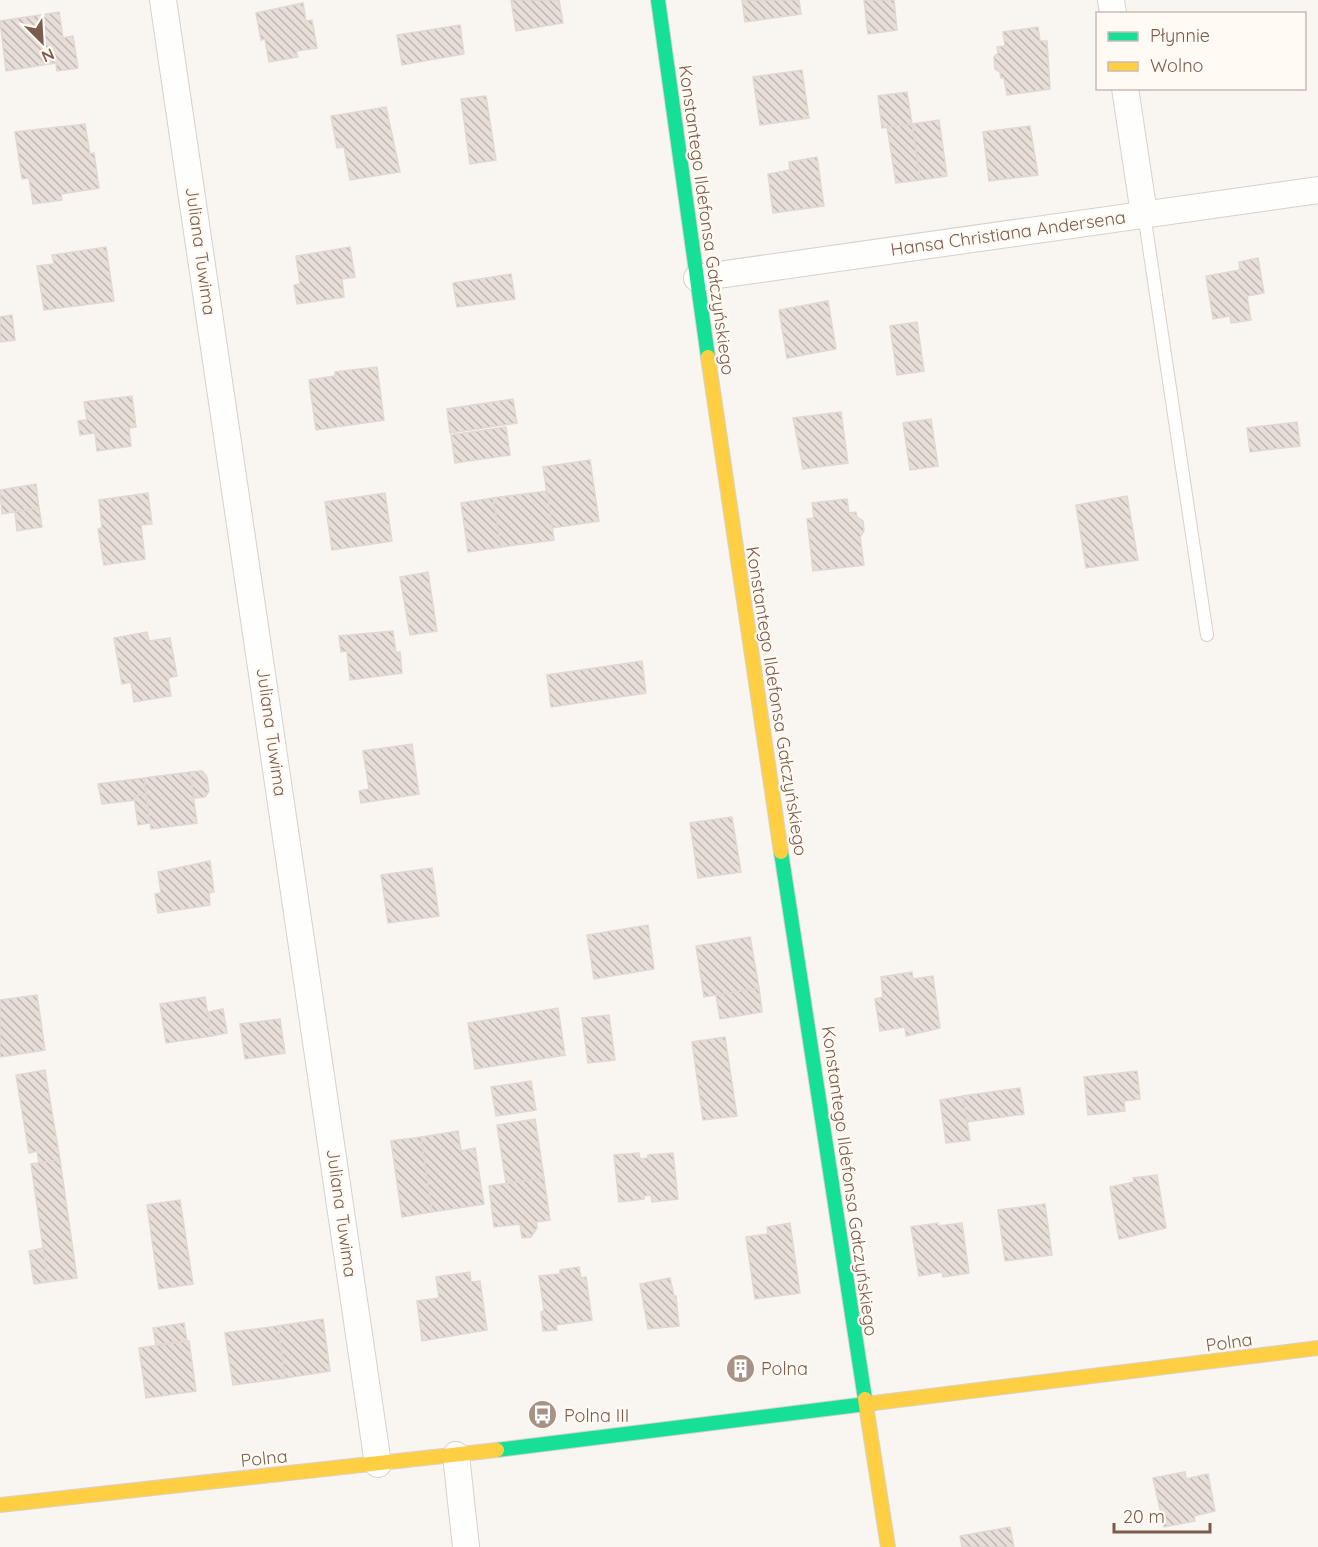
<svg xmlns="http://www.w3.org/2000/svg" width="1318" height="1547" viewBox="0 0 1318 1547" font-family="Quicksand,sans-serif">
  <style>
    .building { fill: url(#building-back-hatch); stroke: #e2d8d2; stroke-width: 1.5 }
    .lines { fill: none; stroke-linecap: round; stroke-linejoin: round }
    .lane-casing { stroke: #d7d1cb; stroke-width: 14 }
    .street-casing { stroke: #d7d1cb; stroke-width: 28 }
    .fast-casing { stroke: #d9d2cb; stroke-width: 16 }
    .slow-casing { stroke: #d9d2cb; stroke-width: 16 }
    .lane { stroke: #fefefd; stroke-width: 12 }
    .street { stroke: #fefefd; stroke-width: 26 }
    .fast { stroke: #16e098; stroke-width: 14 }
    .slow { stroke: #ffcf43; stroke-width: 14 }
    .labels { text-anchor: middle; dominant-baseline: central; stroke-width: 4.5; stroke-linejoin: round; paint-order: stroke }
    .street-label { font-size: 18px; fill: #7a5c4d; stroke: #fffaf3 }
    .poi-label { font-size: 18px; fill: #7a5c4d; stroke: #fffaf3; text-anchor: start }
  </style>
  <defs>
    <pattern id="building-back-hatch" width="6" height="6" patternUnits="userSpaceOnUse" patternTransform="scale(1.5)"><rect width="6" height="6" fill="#e6ded7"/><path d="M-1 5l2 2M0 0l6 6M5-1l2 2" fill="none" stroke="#bfb7b1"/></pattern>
  </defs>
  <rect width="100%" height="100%" fill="#f9f5f0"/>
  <g class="building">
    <path d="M511,0H559L563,23L516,31Z"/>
    <path d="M742,0H799L801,14L745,22Z"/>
    <path d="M864,0H894L897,30L868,34Z"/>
    <path d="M303,3L306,21L312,20L317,48L296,51L298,57L269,62L265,39L261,40L256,13Z"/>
    <path d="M59,12L63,38L73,36L78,68L57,71L56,63L6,71L0,21Z"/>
    <path d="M460,25L464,54L402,65L397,35Z"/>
    <path d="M1038,27L1040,41H1047L1050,89L1007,95L1004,78H1001L1000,72L995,69L994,57L998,53L997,47L1005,46L1003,32Z"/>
    <path d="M802,70L809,118L760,125L753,77Z"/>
    <path d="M907,92L912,124L882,128L878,96Z"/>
    <path d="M486,96L496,160L470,164L461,99Z"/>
    <path d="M386,107L400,172L350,180L344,147L337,148L331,116Z"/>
    <path d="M939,120L947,176L920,180L912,124Z"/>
    <path d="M85,124L90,154L94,153L99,188L61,194L62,200L33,204L29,178L22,179L15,132Z"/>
    <path d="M912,124L920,180L896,183L887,127Z"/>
    <path d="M1030,126L1038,175L989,181L983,132Z"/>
    <path d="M817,157L824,206L773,213L768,174L790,170L789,162Z"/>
    <path d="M106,247L114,301L44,310L37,266L54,264L52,255Z"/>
    <path d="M350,247L355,277L342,279L344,297L297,304L294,285L300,284L296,256Z"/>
    <path d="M1258,258L1264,293L1247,296L1251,320L1231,323L1230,316L1213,319L1206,276L1240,270L1239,262Z"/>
    <path d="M511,274L515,299L457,307L453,283Z"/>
    <path d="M828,301L836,349L787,358L779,310Z"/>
    <path d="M12,315L15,340L0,342V317Z"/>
    <path d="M917,322L924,371L897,375L890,326Z"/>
    <path d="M377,367L384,420L316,430L309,380L335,376V372Z"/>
    <path d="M132,396L136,427L129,428L131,446L97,451L95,433L80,435L78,421L87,420L84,402Z"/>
    <path d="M513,399L517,423L450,433L447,409Z"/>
    <path d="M841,412L848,463L803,469L793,418Z"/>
    <path d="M931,419L938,466L910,470L903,423Z"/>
    <path d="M1297,422L1300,446L1250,452L1247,428Z"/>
    <path d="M506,427L510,455L455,463L451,435Z"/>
    <path d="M590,460L599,521L552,528L543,467Z"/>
    <path d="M36,484L39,508L2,514L0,490Z"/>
    <path d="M547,491L554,540L501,547L493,498Z"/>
    <path d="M148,493L152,524L141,525L145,559L104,565L98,529L102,528L99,500Z"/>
    <path d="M385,493L392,541L332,550L325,502Z"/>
    <path d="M1127,496L1138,560L1086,568L1076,505Z"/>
    <path d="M493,498L501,547L468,552L461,503Z"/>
    <path d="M847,499L849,513L856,512L857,517L863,521L864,531L860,537L864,565L813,571L807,519L814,518L812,503Z"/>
    <path d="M39,508L42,527L17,531L15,512Z"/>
    <path d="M428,572L437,631L410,635L400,577Z"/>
    <path d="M393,631L396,653L400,652L402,673L350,680L347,651L341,652L339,636Z"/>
    <path d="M147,632L149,641L170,638L177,676L168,678L171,696L134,702L131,682L122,684L114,638Z"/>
    <path d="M642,661L646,693L551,707L547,675Z"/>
    <path d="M412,744L419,794L361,803L359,791L369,789L363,751Z"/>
    <path d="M202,771L207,777L209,791L205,797L194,798L190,772Z"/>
    <path d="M190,772L197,823L151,829L144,778Z"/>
    <path d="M144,778L146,794L134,796L135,800L102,804L98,784Z"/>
    <path d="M146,794L150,823L138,825L134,796Z"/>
    <path d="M732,817L741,872L698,878L690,823Z"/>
    <path d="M210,861L214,892L209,893L210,905L158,913L155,894L161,893L158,872Z"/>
    <path d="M432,868L439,916L388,923L381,875Z"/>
    <path d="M648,925L654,969L594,979L587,935Z"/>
    <path d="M750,937L759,988L704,997L696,946Z"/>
    <path d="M912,972L913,979L933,976L940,1028L906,1036L905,1027L880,1031L875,999L883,997L881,977Z"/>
    <path d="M759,988L762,1012L720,1019L716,995Z"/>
    <path d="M37,995L45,1050L0,1057V1000Z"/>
    <path d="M205,997L211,1036L166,1043L160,1004Z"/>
    <path d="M558,1008L565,1055L475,1069L468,1023Z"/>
    <path d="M223,1009L227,1033L211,1036L208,1012Z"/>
    <path d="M609,1015L615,1060L588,1063L582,1018Z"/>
    <path d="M280,1019L285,1053L245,1059L240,1024Z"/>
    <path d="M725,1037L737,1116L703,1120L692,1042Z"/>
    <path d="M45,1070L60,1160L39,1163L37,1151L29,1153L16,1075Z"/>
    <path d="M1137,1071L1140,1099L1124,1101L1125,1111L1088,1115L1084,1077Z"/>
    <path d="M531,1081L536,1110L496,1116L491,1087Z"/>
    <path d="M1020,1088L1024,1114L967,1122L963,1096Z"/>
    <path d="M963,1096L970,1140L946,1143L940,1100Z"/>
    <path d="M535,1119L544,1178L506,1183L497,1125Z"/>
    <path d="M458,1131L461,1151L475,1148L484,1204L432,1212L421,1137Z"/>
    <path d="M421,1137L432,1212L402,1217L391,1141Z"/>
    <path d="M639,1153L640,1159L648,1158V1155L673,1153L678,1199L652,1202L651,1195L644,1196V1199L619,1202L614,1155Z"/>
    <path d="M60,1160L77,1278L48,1282L31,1164Z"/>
    <path d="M1157,1175L1166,1228L1119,1239L1110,1187L1134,1182L1133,1178Z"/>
    <path d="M544,1178L550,1220L536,1222L537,1228L531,1237L522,1238L520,1224L494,1227L489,1186Z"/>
    <path d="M180,1200L193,1284L159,1289L147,1205Z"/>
    <path d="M1045,1204L1052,1255L1005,1261L998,1210Z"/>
    <path d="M790,1223L800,1293L755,1299L746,1237L768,1234L767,1227Z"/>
    <path d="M938,1223V1226L962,1223L969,1273L943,1277L942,1272L919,1276L911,1227Z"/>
    <path d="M43,1248L48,1282L34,1284L29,1251Z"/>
    <path d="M579,1267L581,1278L586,1277L592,1320L556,1325L557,1330L543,1331L541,1312L544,1311L539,1276L560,1274V1270Z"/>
    <path d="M470,1272L471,1282L480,1281L487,1330L422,1341L417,1301L439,1298L436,1277Z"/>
    <path d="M670,1278L674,1296H676L679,1326L648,1329L640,1284Z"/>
    <path d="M323,1319L330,1371L285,1378L278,1326Z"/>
    <path d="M184,1323L187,1341L156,1345L153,1328Z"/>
    <path d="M278,1326L285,1378L233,1385L225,1333Z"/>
    <path d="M189,1341L196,1391L146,1398L139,1348Z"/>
    <path d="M747,1361L748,1373L733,1375L732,1362Z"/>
    <path d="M1185,1472L1186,1479L1208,1474L1215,1511L1194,1516L1195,1521L1164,1527L1153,1478Z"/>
    <path d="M1010,1527L1014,1547H962L960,1536Z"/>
  </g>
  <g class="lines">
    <defs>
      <path id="lane" d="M1144,214L1207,635"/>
      <g id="street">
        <path d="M163,0L378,1464"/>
        <path d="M1111,0L1113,14"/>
        <path d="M1125,88L1144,214"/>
        <path d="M697,278L1318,190"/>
        <path d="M456,1455L466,1547"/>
      </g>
      <g id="fast">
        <path d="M658,0L708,357"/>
        <path d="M781,852L865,1399"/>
        <path d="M497,1450L874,1403"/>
      </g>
      <g id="slow">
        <path d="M708,357L781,852"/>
        <path d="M865,1399L888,1547"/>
        <path d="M874,1403L1318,1348"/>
        <path d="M0,1505L497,1450"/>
      </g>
    </defs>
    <use href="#lane" class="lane-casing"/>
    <use href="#street" class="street-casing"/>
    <use href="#fast" class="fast-casing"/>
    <use href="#slow" class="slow-casing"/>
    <use href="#lane" class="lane"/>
    <use href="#street" class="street"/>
    <use href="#fast" class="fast"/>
    <use href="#slow" class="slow"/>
  </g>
  <defs>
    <symbol id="building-disc" viewBox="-11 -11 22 22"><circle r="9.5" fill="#a69286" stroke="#fffaf3"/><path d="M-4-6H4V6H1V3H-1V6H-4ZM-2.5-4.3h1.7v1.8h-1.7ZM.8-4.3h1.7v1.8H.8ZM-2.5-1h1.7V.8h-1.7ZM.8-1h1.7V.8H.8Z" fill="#fff"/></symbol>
    <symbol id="bus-disc" viewBox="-11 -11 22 22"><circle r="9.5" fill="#a69286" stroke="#fffaf3"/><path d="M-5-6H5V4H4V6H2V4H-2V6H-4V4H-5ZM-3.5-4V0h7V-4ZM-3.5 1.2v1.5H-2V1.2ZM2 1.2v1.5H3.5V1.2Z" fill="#fff"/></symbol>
  </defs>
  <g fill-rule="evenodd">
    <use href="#building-disc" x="724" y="1352" width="33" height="33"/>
    <use href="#bus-disc" x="526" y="1398" width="33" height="33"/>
  </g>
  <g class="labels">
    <g class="street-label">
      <text transform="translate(707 220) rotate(82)">Konstantego Ildefonsa Gałczyńskiego</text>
      <text transform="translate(1008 233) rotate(-8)">Hansa Christiana Andersena</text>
      <text transform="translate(201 251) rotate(82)">Juliana Tuwima</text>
      <text transform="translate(777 701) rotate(81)">Konstantego Ildefonsa Gałczyńskiego</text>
      <text transform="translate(272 732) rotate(82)">Juliana Tuwima</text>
      <text transform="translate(850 1181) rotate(82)">Konstantego Ildefonsa Gałczyńskiego</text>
      <text transform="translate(342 1213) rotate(82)">Juliana Tuwima</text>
      <text transform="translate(1229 1342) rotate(-8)">Polna</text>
      <text transform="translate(264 1458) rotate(-6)">Polna</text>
    </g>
    <g class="poi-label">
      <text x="761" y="1368">Polna</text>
      <text x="564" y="1415">Polna III</text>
    </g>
  </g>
  <rect x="1096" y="12" width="210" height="78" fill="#fffaf3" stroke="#cabbb1" stroke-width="1.5"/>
  <rect x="1108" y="32" width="30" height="9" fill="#16e098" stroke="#cabbb1" stroke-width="1.5"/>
  <text x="1150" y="42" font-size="18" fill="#7a5c4d">Płynnie</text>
  <rect x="1108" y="62" width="30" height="9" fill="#ffcf43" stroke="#cabbb1" stroke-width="1.5"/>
  <text x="1150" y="72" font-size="18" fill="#7a5c4d">Wolno</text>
  <g transform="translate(42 42) rotate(156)" stroke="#fffaf3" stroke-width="4.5" paint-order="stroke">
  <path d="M0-4.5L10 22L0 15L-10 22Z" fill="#7a5c4d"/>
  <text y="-9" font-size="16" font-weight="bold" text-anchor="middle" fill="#7a5c4d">N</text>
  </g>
  <path d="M1114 1523v9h96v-9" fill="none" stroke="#7a5c4d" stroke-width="3"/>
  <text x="1123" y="1523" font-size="18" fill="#7a5c4d" stroke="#fffaf3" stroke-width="4.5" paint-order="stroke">20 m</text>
</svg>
